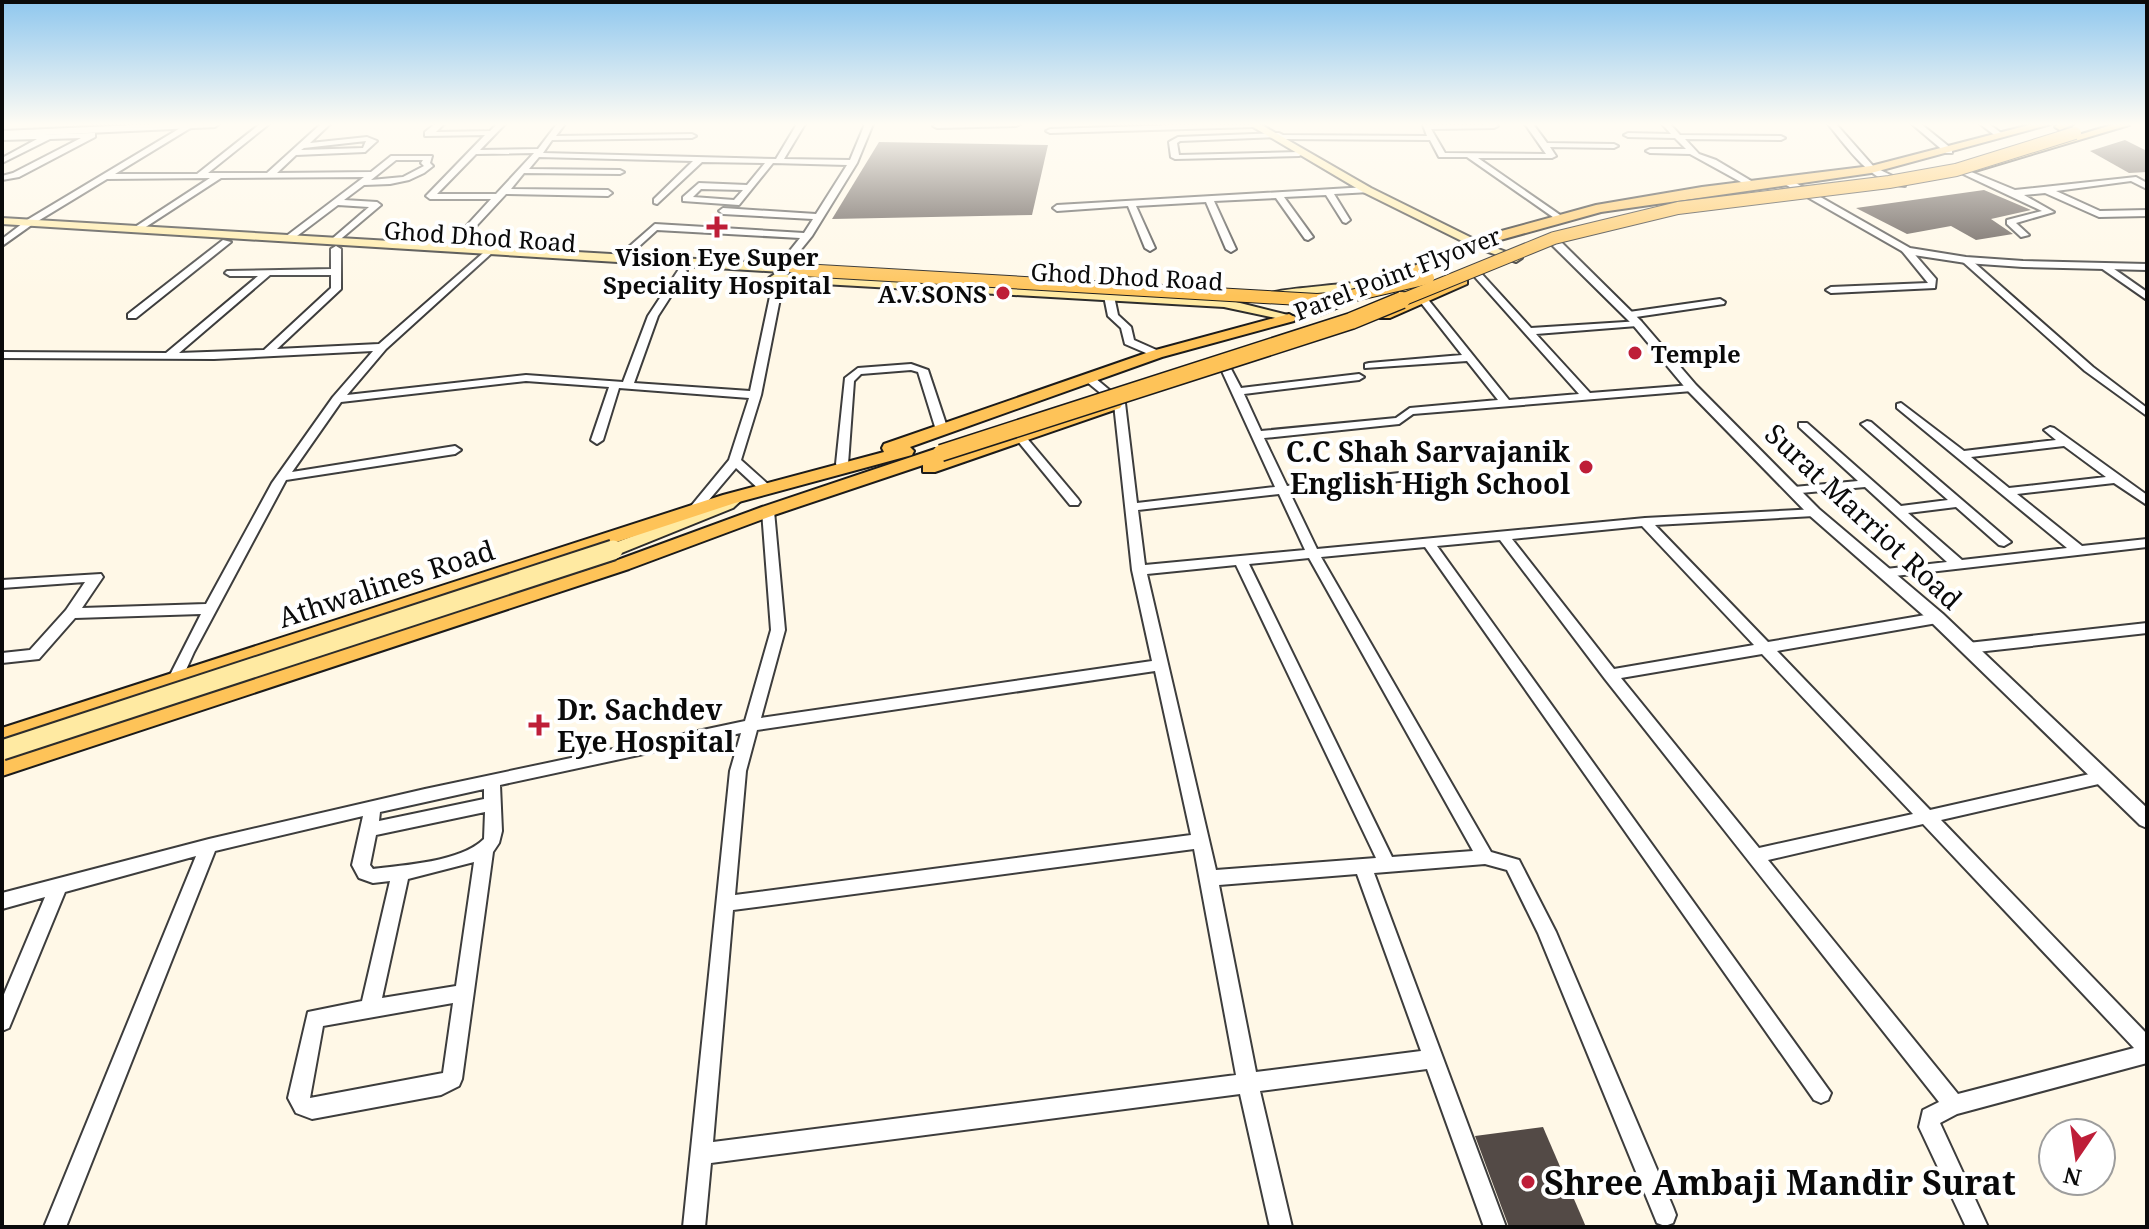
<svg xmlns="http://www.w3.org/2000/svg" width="2149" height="1229" viewBox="0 0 2149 1229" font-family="'Noto Serif',serif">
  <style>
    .building { fill: #534a46 }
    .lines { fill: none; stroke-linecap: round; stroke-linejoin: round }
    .minor-casing { stroke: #3d3d3d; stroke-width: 4 }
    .tertiary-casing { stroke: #3d3d3d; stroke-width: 4 }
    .secondary-casing { stroke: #2c2c2c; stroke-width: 4 }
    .primary-casing { stroke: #1b1b1b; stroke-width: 4 }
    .minor { fill: #fff; fill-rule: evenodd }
    .tertiary { fill: #fff; fill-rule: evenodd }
    .secondary { fill: #ffeaa2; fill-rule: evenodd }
    .primary { fill: #fec358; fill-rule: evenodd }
    .secondary-bridge-casing { stroke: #2c2c2c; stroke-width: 23; stroke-linecap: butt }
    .primary-bridge-far1-casing { stroke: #1b1b1b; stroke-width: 14; stroke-linecap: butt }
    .primary-bridge-casing { stroke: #1b1b1b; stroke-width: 19; stroke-linecap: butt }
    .secondary-bridge { stroke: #ffeaa2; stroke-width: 19 }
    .primary-bridge-far1 { stroke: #fec358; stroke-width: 12 }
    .primary-bridge { stroke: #fec358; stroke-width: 16 }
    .poi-dot { fill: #be1e38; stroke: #fff; stroke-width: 3 }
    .labels { text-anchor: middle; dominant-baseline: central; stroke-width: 8; stroke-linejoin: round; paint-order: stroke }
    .far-street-label { font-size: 24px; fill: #0a0a0a; stroke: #fff }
    .far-poi-label { font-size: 24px; font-weight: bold; fill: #0a0a0a; stroke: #fff }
    .poi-label { font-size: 28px; font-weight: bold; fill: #0a0a0a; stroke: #fff; text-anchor: end }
    .street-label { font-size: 28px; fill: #0a0a0a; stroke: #fff }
    .near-poi-label { font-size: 34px; font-weight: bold; fill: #0a0a0a; stroke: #fff; text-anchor: start }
  </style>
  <rect width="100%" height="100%" fill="#fff8e7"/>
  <g class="building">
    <path d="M2125,140L2147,151V172L2129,173L2090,151Z"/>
    <path d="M879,142L1048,145L1032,215L832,219Z"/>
    <path d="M1984,190L2031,210L1991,219L2013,234L1976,240L1951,226L1907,234L1856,208Z"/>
    <path d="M1543,1127L1586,1227H1509L1475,1136Z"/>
  </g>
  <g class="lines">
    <defs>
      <g id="minor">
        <path d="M187,124H197L115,174H197L260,124H269L208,173H267L321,124H330L310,143L367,137L377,141L365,152L296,155L277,173L371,172L391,156H432L430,163L433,166L424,173L409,180L390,184L364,185L344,200L377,202L381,205L336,243L331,240L333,238L369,207L338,205L293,239L285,237L364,177L221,178L138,232L135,231V227L210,178L107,179L33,224L2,246V239L27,220ZM366,141L363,148L301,150L304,148ZM396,160H423L421,163L424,166L403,177L371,180Z"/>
        <path d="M435,124H444L436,132L490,131L497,124H505L480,150L538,149L557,124H565L556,136L692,134L696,136L692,138L552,140L543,153L776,159L797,124H805L784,159L850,160L865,124H873L857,163L812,236L786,268L761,395L741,460L770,486L772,489L770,492H762L736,468L697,514H689L687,511L729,460L749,398L619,388L603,440L597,444L591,440L609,387L526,381L341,402L292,472L455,446L461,450L455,454L286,480L194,652L181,681L182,689L180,693H170L167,681L201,614L75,618L39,659L2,663V653L30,650L66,610L85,582L2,588V580L101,574L103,577L82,608L206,604L272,483L333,397L373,351L214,359L2,358V352L166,353L258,276H230L225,273L227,271L331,269V249L336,246L341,249V289L277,349L379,344L490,247L495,250L493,252L386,349L347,395L526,375L623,382L648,316L679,269L682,268L687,271L658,316L634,383L750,391L776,268L800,238L657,230L623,261L615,259L655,224L804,233L813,219L723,214L719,211L723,208L816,214L847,165L773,163L739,205L683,201V197L699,183L747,185L765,163L702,162L657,204L654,203V199L693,161L539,157L529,169L620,170L624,172L620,174L524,173L511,189L608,190L612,193L608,196L506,194L454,250H448V246L491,199H430L426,196L485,135L425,136V132ZM534,153L496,194H437L476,154ZM701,189L743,190L734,200L693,197ZM270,275H331V288L264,350L179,353Z"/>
        <path d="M935,124H1020L1016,126L937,128L933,126Z"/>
        <path d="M1205,124L1257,125L1253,127L1050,133L1046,131L1050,129Z"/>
        <path d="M1496,124L1498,126L1494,128L1431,129L1445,153L1546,154L1525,124H1533L1547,143L1614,144L1618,146L1614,148L1550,147L1556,156L1552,158H1478L1563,217L1564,219L1560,222L1467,157H1439L1430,140L1282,139L1278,137L1180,141L1177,143L1179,155L1299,152L1303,154L1299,156L1175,159L1171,157L1169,142L1178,137L1279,133L1283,135L1427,136L1423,125Z"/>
        <path d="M1662,124H1670L1680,135L1781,136L1785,138L1781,140L1685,139L1699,154L1716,160L1753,182L1754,184L1750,187L1690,154L1650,153L1646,151L1650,149H1686L1675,138L1628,137L1624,135L1628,133L1671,134Z"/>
        <path d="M1828,124H1836L1874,167L1905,182V186C1871,184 1848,148 1828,124Z"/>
        <path d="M1912,124H1921L1952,149V153H1946Z"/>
        <path d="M1980,124H1989L2004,135L1997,137Z"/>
        <path d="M92,133H95V137L19,177L2,180V176L13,173L81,138L50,139L2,163V158L37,139L2,140V136Z"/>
        <path d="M1964,169L2015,190L2136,177L2147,183V189L2131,181L2056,191L2100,211L2147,210V216L2099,217L2045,193L2024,195L2054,212L2016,223L2029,235L2021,237L2007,224V220L2042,211L1961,173V169Z"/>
        <path d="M1367,187L1370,188V192L1334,194L1350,220L1346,223L1343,222L1326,195L1284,197L1313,237L1308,240L1305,239L1276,198L1214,201L1236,249L1231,252L1226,249L1206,202L1136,206L1155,248L1150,251L1145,248L1128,206L1057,211L1053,208L1057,205Z"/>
        <path d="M223,240L231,242L136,318H128V314Z"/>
        <path d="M1907,248L1910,249L1936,279L1935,288L1831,293L1826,290L1831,287L1928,283L1902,251Z"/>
        <path d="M1963,258H1969L2093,367L2147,408V416L2085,371L1963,262Z"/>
        <path d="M2101,264H2107L2147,292V300L2101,268Z"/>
        <path d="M1477,271L1480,272L1531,328L1641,321V325L1637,326L1536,334L1590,393L1692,385L1698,388L1692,391L1413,414L1399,424L1264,438L1287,486L1408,472L1414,476L1408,480L1290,493L1317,549L1645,518L1818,509L1820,512L1818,515L1814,516L1655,525L1768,642L1937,613L1942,615L1944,618L1937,623L1777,651L1930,810L2103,771L2109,773L2111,777L2109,781L2103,783L1941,820L2147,1034V1063L1957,1114L1940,1123L1988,1227H1966L1919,1127L1923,1110L1939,1102L1605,679L1500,540L1437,546L1831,1093L1828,1100L1821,1103L1814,1100L1425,547L1321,557L1491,852L1519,860L1556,932L1673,1207L1676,1215L1673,1223L1665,1226L1657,1223L1538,933L1507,870L1485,864L1374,873L1506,1227H1484L1427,1069L1260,1091L1292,1227H1270L1240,1094L711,1163L705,1227H683L730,771L741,733L500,785L502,831L499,843L493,852L462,1079L459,1086L441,1095L312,1119L296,1113L288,1098L308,1012L362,1001L390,881L373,883L359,878L352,865L363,816L215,851L66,1227H44L196,856L65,892L9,1028L2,1031V999L45,897L2,909V893L209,839L425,789L745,721L771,630L762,511L768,507L774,511L785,630L761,718L1152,661L1132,570L1114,404L1087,382V378H1095L1125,403L1137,503L1275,487L1221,369L1222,367H1230L1241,388L1359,374L1364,377L1359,380L1244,394L1261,431L1396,418L1410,408L1498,400L1467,361L1365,368V364L1369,363L1462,355L1418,299L1423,296L1426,297L1509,400L1579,394L1474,276V272ZM1279,494L1305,550L1145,565L1138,510ZM1642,526L1754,645L1614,669L1512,539ZM1309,558L1473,851L1392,857L1249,564ZM1236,565L1376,858L1216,870L1147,574ZM1762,654L1913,814L1759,848L1621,678ZM1155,671L1191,835L735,895L746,771L757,730ZM484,789V799L379,821L380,812ZM485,812L484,839C461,862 404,865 373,869L370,865L376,835ZM1923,824L2134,1048L1958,1094L1768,860ZM1194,849L1236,1075L713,1142L733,910ZM474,862L456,986L382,998L408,879ZM1357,874L1421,1051L1256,1072L1219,885ZM453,1003L443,1073L310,1098L323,1026Z"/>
        <path d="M1109,293L1114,296L1118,315L1131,327L1134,340L1161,352V356H1153L1125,344L1121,328L1108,316L1104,296Z"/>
        <path d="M1720,299L1725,302L1724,304L1629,318L1624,315L1629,312Z"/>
        <path d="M911,364L928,370L948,430L946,432L942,433L936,430L918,372L911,370L861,374L854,381L848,464L846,467H838L836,464L845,378L858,368Z"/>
        <path d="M1901,403L1964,451L2056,440L2044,430L2050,427L2054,428L2147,495V505L2114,483L2017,494L2082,546L2147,539V547L1886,577L1881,576L1879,573L1886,569L1947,562L1865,487L1790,494L1788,491L1794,487L1858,481L1799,427V423H1807L1901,506L1948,500L1861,424L1867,421L1871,422L2011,542L2004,546L1999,545L1956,507L1908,513L1962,560L2067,548L1897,408V404ZM2064,446L2106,477L2009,488L1971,457Z"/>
        <path d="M1021,434L1025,436L1078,499L1080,502L1078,505H1070L1017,440V436Z"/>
        <path d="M2147,623V633L1968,653L1961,648L1968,643Z"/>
      </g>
      <g id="tertiary">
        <path d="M157,124H219L215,127L2,137V131Z"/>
        <path d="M1781,178H1787L1910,248L1966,257L2023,261L2147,264V270L2023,267L1966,263L1907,254L1781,182Z"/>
        <path d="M1551,240H1559L1641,321L1696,385L1819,509L1943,614L2147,808V828L2140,825L1931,622L1809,515L1688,391L1633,325L1551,244Z"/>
      </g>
      <g id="secondary">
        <path d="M1248,124H1260L1371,188L1480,242L1522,258L1516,262L1472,246L1363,192Z"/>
        <path d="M2,218L781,264L804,262L810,266L804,270L781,272L2,224Z"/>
        <path d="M775,274L1224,299L1296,317L1290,321L1224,307L771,281L769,278Z"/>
        <path d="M1385,280L1438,294L1432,298C1416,294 1398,288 1382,288C1358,289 1289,306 1271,293C1276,289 1369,282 1385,280Z"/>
        <path d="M737,492L745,497L733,508L619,554H607L605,550L607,546L721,502Z"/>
      </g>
      <g id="primary">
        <path d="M2033,124H2051L1871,173L1601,212L1493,242L1322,314L1317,315L1310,311L1483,236L1596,205L1702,187L1871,166Z"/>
        <path d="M2058,124H2074L2060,130L2055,127Z"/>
        <path d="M2115,124L2129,125L1975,171L1965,169Z"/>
        <path d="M788,264L807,267L809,270L802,274L783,271L781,268Z"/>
        <path d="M1462,277L1467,278V284L1390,318H1380L1378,315Z"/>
        <path d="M1289,314L1296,318L1294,321L1162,357L910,447L914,451L912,455L735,503L2,744V728L723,495L884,452L882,448L884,444L1152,351Z"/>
        <path d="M1114,400L1122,405L1120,408L935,472H923V465L774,515L629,569L2,776V758L615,561L762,507L935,449H947V456Z"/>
      </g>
    </defs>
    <use href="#minor" class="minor-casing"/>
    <use href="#tertiary" class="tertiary-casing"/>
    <use href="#secondary" class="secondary-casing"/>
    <use href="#primary" class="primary-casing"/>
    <use href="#minor" class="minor"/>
    <use href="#tertiary" class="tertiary"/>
    <use href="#secondary" class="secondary"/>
    <use href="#primary" class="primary"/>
    <defs>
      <path id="secondary-bridge" d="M2,750L613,550"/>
      <g id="primary-bridge-far1">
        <path d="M802,270L1317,300L1342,298L1428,278"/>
        <path d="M1397,302L1554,238L1678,208L1889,182L1956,170L2075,133"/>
      </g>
      <path id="primary-bridge" d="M941,453L1351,321L1402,300"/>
    </defs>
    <use href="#secondary-bridge" class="secondary-bridge-casing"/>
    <use href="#primary-bridge-far1" class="primary-bridge-far1-casing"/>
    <use href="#primary-bridge" class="primary-bridge-casing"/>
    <use href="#secondary-bridge" class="secondary-bridge"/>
    <use href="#primary-bridge-far1" class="primary-bridge-far1"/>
    <use href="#primary-bridge" class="primary-bridge"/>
  </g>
  <linearGradient id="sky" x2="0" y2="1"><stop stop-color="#8fc7ee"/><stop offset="0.42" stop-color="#fffcf4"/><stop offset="1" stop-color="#fffcf4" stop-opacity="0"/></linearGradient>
  <rect width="2149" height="296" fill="url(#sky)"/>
  <g class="poi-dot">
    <path d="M713 215h8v8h8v8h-8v8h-8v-8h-8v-8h8z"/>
    <circle cx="1003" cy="293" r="8"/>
    <circle cx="1635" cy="353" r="8"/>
    <circle cx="1586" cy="467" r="8"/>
    <path d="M535 713h8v8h8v8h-8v8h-8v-8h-8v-8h8z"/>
    <circle cx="1528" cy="1182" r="8"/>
  </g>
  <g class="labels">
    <g class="far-street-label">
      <text transform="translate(480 236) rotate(4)">Ghod Dhod Road</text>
      <text transform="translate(1397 273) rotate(-21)">Parel Point Flyover</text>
      <text transform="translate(1127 276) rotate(3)">Ghod Dhod Road</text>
    </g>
    <g class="far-poi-label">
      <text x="717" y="256">Vision Eye Super<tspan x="717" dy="28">Speciality Hospital</tspan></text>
      <text x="987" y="293" text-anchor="end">A.V.SONS</text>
      <text x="1651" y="353" text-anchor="start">Temple</text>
    </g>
    <g class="poi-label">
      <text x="1570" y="451">C.C Shah Sarvajanik<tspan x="1570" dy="32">English High School</tspan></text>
      <text x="557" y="709" text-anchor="start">Dr. Sachdev<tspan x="557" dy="32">Eye Hospital</tspan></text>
    </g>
    <g class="street-label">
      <text transform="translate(1864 516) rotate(43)">Surat Marriot Road</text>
      <text transform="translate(386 583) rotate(-18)">Athwalines Road</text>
    </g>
    <g class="near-poi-label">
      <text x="1544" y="1182">Shree Ambaji Mandir Surat</text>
    </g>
  </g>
  <rect width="2149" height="1229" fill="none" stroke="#0a0a0a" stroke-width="8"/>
  <g transform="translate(2077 1157) rotate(193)"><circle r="38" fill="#ffffff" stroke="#9d9d9d" stroke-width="2"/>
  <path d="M0-6L14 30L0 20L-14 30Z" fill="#be1e38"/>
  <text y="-12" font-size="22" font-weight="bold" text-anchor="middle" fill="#0a0a0a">N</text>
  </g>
</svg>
